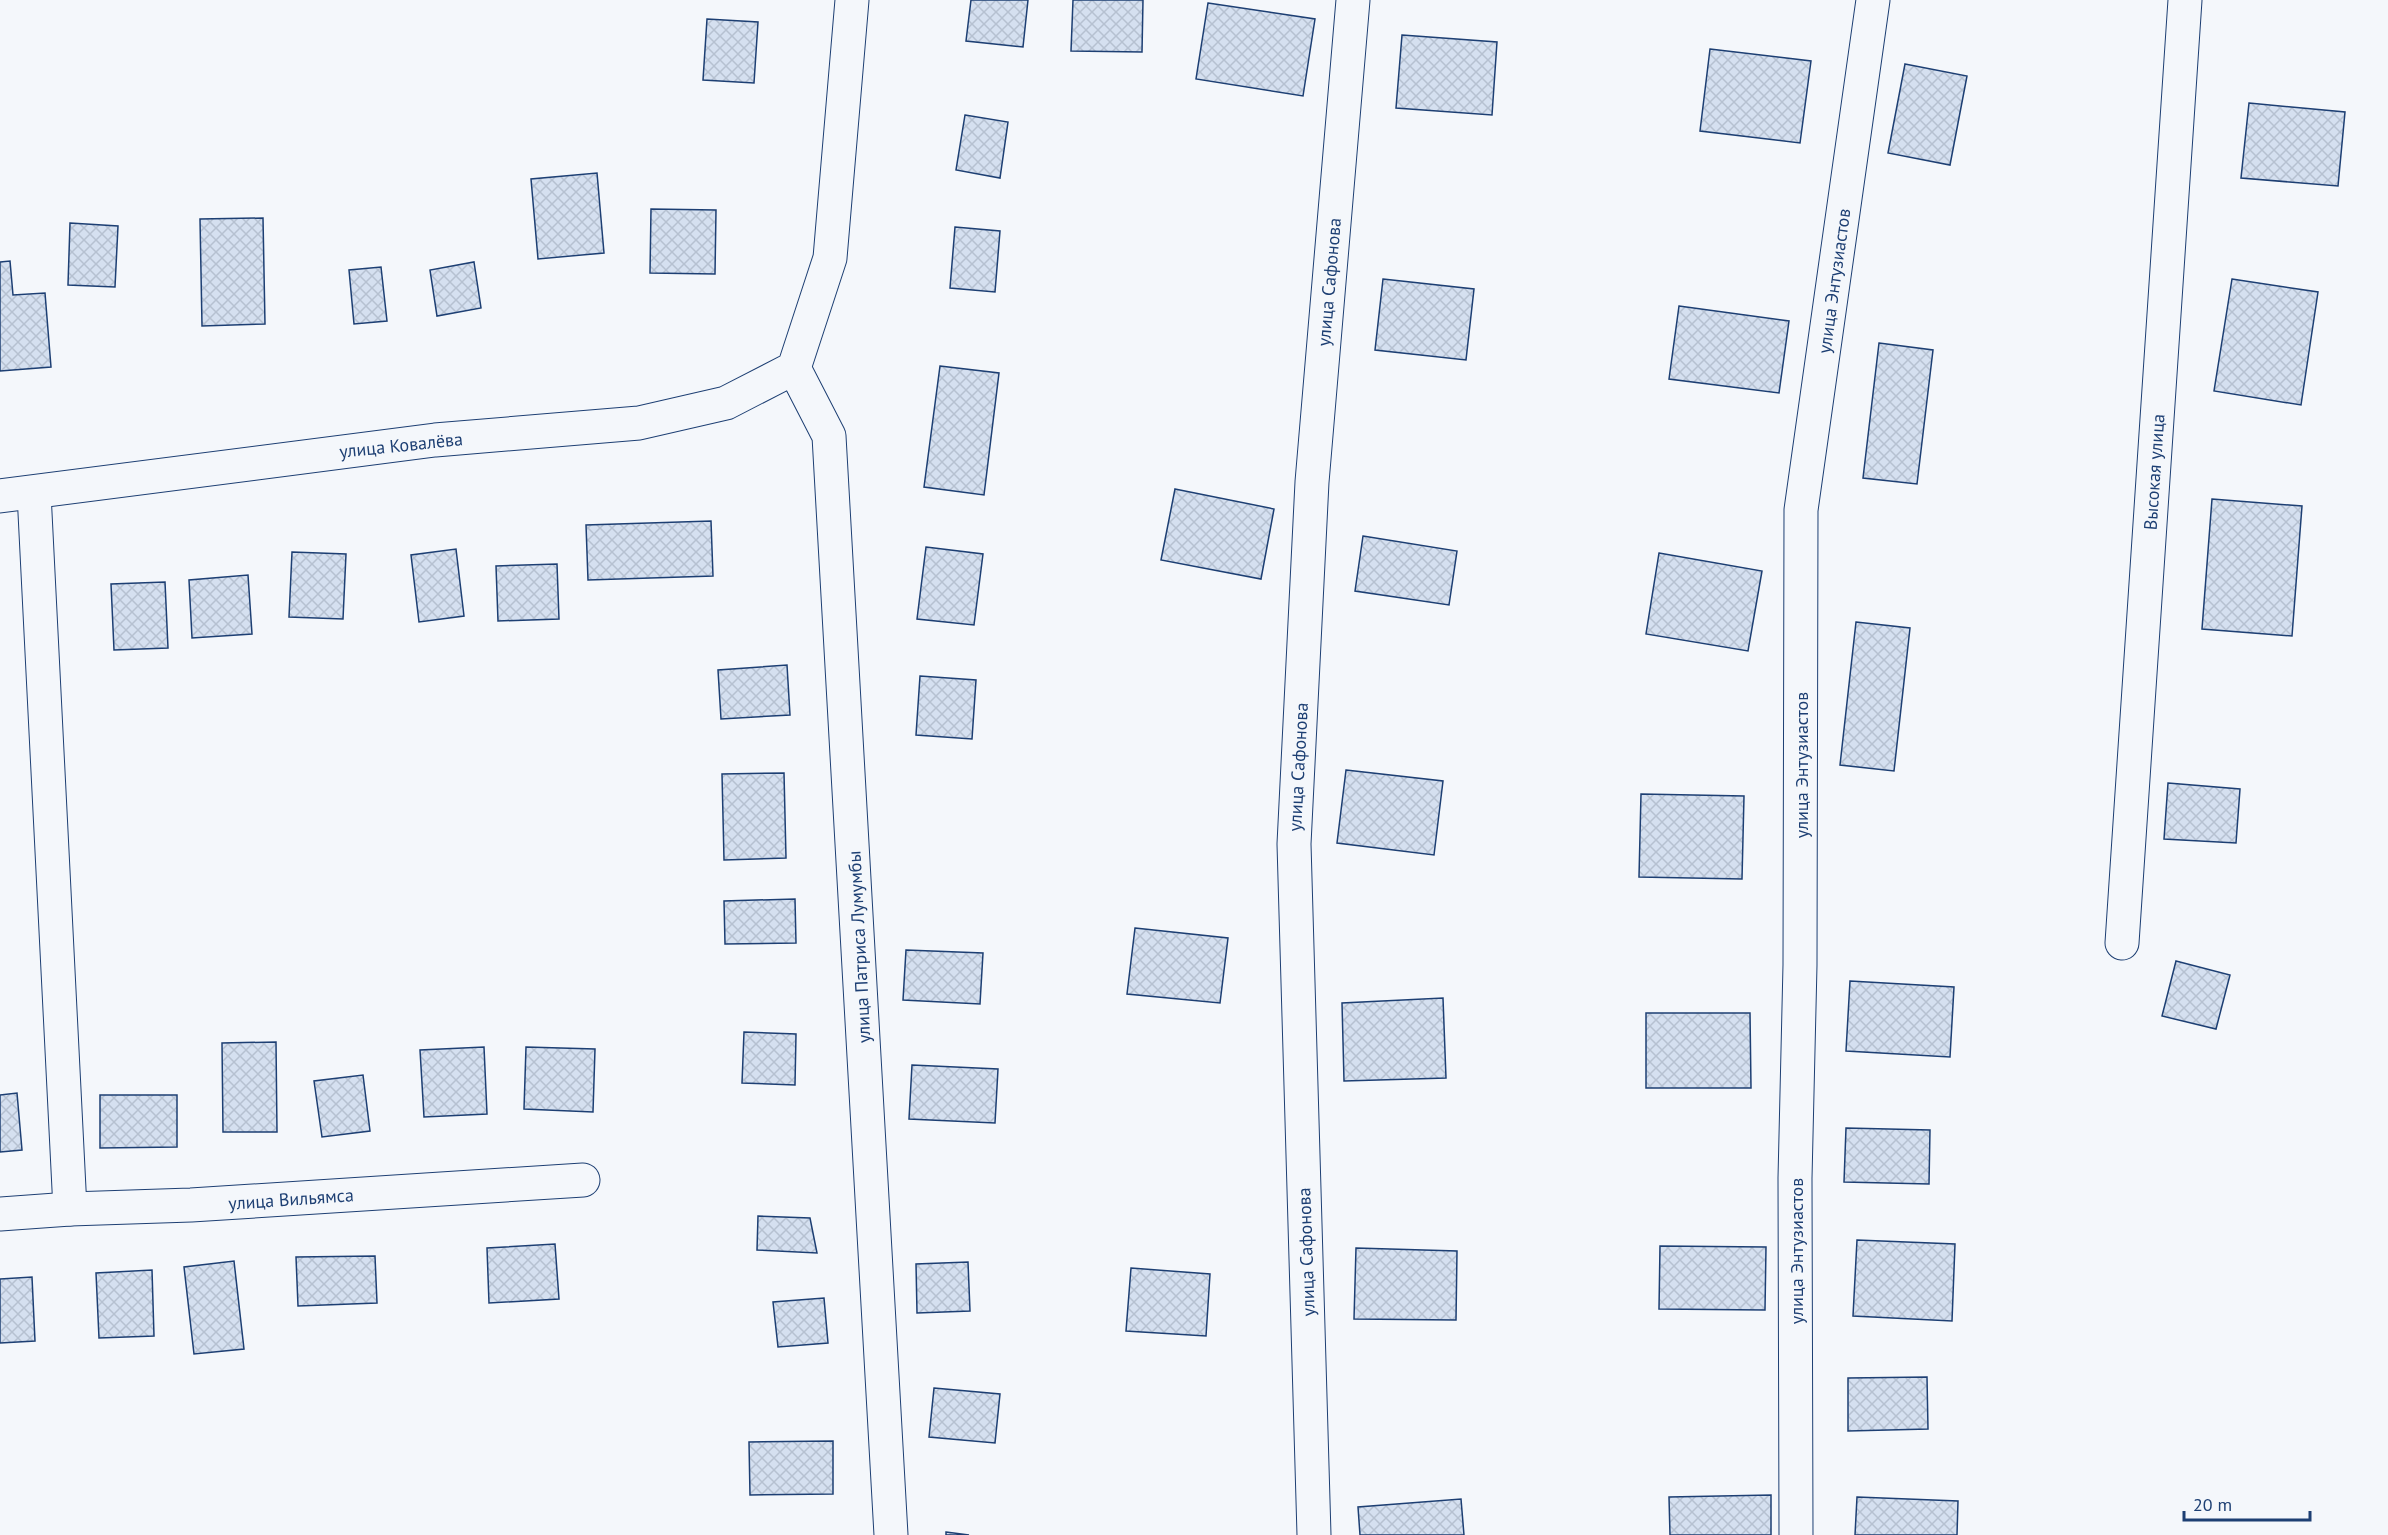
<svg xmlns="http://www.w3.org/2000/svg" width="2388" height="1535" viewBox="0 0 2388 1535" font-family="'PT Sans',sans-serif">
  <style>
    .building { fill: url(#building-cross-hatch); stroke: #1d3f73; stroke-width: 1.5 }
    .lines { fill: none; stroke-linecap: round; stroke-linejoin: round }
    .minor-casing { stroke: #1d3f73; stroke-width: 35 }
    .tertiary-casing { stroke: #1d3f73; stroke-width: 35 }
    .minor { stroke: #f4f7fb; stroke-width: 33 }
    .tertiary { stroke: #f4f7fb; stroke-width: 33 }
    .labels { text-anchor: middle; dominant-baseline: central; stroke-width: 4.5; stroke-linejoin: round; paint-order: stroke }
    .street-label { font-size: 18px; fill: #1d3f73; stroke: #f4f7fb }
  </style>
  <defs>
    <pattern id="building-cross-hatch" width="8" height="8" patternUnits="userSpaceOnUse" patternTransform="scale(1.5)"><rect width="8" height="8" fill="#d5e0f0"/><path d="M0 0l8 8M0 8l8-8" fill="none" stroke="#b6c1d1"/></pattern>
  </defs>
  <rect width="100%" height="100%" fill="#f4f7fb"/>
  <g class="building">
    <path d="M971,0H1028L1023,47L966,41Z"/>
    <path d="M1073,0H1143L1142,52L1071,51Z"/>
    <path d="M1208,3L1315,19L1303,96L1196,79Z"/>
    <path d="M707,19L758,22L754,83L703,80Z"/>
    <path d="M1402,35L1497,42L1492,115L1396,108Z"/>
    <path d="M1710,49L1811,61L1800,143L1700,131Z"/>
    <path d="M1905,64L1967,76L1950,165L1888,153Z"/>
    <path d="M2249,103L2345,112L2338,186L2241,178Z"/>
    <path d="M965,115L1008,122L1000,178L956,170Z"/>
    <path d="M597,173L604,253L538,259L531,179Z"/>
    <path d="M651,209L716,210L715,274L650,273Z"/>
    <path d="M263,218L265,324L202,326L200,219Z"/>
    <path d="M70,223L118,226L115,287L68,285Z"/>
    <path d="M955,227L1000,231L995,292L950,288Z"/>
    <path d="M10,261L13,295L45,293L51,367L0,371V262Z"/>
    <path d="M474,262L481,308L437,316L430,270Z"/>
    <path d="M381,267L387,321L354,324L349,270Z"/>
    <path d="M1383,279L1474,289L1466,360L1375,350Z"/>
    <path d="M2232,279L2318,292L2301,405L2214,391Z"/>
    <path d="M1679,306L1789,321L1779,393L1669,379Z"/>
    <path d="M1879,343L1933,350L1917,484L1863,478Z"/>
    <path d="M940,366L999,373L984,495L924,487Z"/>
    <path d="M1175,489L1274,509L1261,579L1161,560Z"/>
    <path d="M2212,499L2302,506L2292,636L2202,629Z"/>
    <path d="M711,521L713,576L588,580L586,525Z"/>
    <path d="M1363,536L1457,551L1449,605L1355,591Z"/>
    <path d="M926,547L983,554L974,625L917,619Z"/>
    <path d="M456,549L464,616L419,622L411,555Z"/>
    <path d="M292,552L346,554L343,619L289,617Z"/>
    <path d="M1659,553L1762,571L1748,651L1646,634Z"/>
    <path d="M557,564L559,619L498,621L496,566Z"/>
    <path d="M248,575L252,634L192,638L189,580Z"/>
    <path d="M165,582L168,648L114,650L111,584Z"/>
    <path d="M1856,622L1910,628L1894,771L1840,765Z"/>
    <path d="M787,665L790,715L721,719L718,670Z"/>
    <path d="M920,676L976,680L972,739L916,735Z"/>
    <path d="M1346,770L1443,781L1434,855L1337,843Z"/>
    <path d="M784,773L786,858L724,860L722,774Z"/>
    <path d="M2168,783L2240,789L2236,843L2164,839Z"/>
    <path d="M1641,794L1744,796L1742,879L1639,877Z"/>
    <path d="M795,899L796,943L725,944L724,901Z"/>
    <path d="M1135,928L1228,938L1220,1003L1127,994Z"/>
    <path d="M906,950L983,953L980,1004L903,1000Z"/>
    <path d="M2176,961L2230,975L2216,1029L2162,1016Z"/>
    <path d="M1850,981L1954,987L1950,1057L1846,1051Z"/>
    <path d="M1443,998L1446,1078L1344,1081L1342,1003Z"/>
    <path d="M1646,1013H1750L1751,1088H1646Z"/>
    <path d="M744,1032L796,1034L795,1085L742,1083Z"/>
    <path d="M276,1042L277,1132H223L222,1043Z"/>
    <path d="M484,1047L487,1114L424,1117L420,1050Z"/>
    <path d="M526,1047L595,1049L593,1112L524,1109Z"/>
    <path d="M912,1065L998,1069L995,1123L909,1119Z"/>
    <path d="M363,1075L370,1131L322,1137L314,1081Z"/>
    <path d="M17,1093L22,1150L0,1152V1095Z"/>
    <path d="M100,1095H177V1147L100,1148Z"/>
    <path d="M1846,1128L1930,1130L1929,1184L1844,1182Z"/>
    <path d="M758,1216L810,1218L817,1253L757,1250Z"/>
    <path d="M1857,1240L1955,1244L1952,1321L1853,1316Z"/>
    <path d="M555,1244L559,1299L489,1303L487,1248Z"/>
    <path d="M1660,1246L1766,1247L1765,1310L1659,1309Z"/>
    <path d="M1356,1248L1457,1251L1456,1320L1354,1319Z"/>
    <path d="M375,1256L377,1303L298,1306L296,1257Z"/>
    <path d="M234,1261L244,1349L194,1354L184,1267Z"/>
    <path d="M968,1262L970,1311L917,1313L916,1264Z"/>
    <path d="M1131,1268L1210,1274L1206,1336L1126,1331Z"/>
    <path d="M152,1270L154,1336L99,1338L96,1273Z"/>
    <path d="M32,1277L35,1341L0,1343V1279Z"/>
    <path d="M824,1298L828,1343L778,1347L773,1302Z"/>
    <path d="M1927,1377L1928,1429L1848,1431V1378Z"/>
    <path d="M934,1388L1000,1394L995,1443L929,1437Z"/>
    <path d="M833,1441V1494L750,1495L749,1442Z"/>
    <path d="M1771,1495V1535H1670L1669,1497Z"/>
    <path d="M1857,1497L1958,1501L1957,1535H1855Z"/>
    <path d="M1461,1499L1464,1535H1360L1358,1507Z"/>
    <path d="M946,1532L969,1535H946Z"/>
  </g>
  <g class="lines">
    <defs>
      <g id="minor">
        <path d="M794,368L829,436L891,1535"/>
        <path d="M34,493L70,1209"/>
        <path d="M2122,943L2185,0"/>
        <path d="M0,1214L70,1209L191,1205L583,1180"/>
        <path d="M1314,1535L1294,844L1312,482L1353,0"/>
        <path d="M1796,1535L1795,1178L1800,965L1801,510L1873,0"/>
      </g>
      <path id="tertiary" d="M0,496L435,440L639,423L726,403L794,368L830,258L852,0"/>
    </defs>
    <use href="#minor" class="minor-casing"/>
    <use href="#tertiary" class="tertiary-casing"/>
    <use href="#minor" class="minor"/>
    <use href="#tertiary" class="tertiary"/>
  </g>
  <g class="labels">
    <g class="street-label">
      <text transform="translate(1834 281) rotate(-82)">улица Энтузиастов</text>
      <text transform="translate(1329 282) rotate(-85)">улица Сафонова</text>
      <text transform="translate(401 445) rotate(-6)">улица Ковалёва</text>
      <text transform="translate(2154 472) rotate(-86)">Высокая улица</text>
      <text transform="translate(1801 765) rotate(-90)">улица Энтузиастов</text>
      <text transform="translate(1298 767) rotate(-87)">улица Сафонова</text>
      <text transform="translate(859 947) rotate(-93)">улица Патриса Лумумбы</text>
      <text transform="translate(291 1199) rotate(-4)">улица Вильямса</text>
      <text transform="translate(1796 1251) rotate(-90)">улица Энтузиастов</text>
      <text transform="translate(1306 1252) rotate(-92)">улица Сафонова</text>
    </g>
  </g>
  <path d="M2184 1511v9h126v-9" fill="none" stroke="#1d3f73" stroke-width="3"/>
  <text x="2193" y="1511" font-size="18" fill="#1d3f73" stroke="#f4f7fb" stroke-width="4.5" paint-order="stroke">20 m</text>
</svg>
